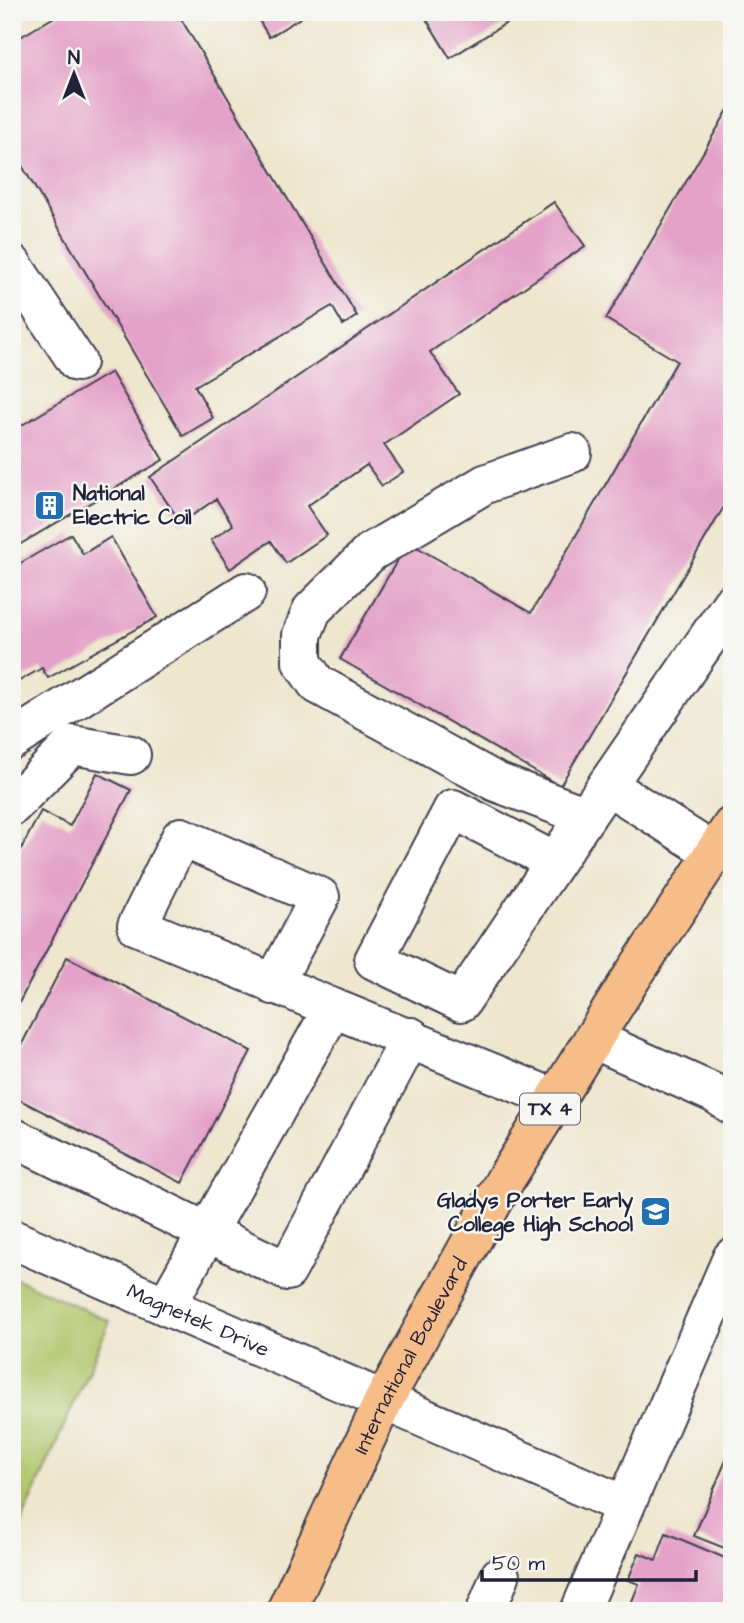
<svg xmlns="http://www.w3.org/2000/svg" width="744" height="1623" viewBox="0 0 744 1623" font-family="'Architects Daughter',sans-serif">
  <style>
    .green { fill: #b0c66b; stroke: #697453; stroke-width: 2 }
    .building { fill: #e4a2c8 }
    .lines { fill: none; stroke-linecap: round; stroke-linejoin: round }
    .minor-casing { stroke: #413f51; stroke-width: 42 }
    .major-casing { stroke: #413f51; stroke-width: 42 }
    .minor { stroke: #fff; stroke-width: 38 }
    .major { stroke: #f7bd88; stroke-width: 38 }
    .labels { text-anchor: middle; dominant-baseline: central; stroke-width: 5; stroke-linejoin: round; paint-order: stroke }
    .shield { fill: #f6f6f2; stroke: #626272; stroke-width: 2 }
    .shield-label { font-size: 19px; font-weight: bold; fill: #22223b }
    .poi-label { font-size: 21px; font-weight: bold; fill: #22223b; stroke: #f6f6f2; text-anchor: start }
    .street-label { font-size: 21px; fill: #22223b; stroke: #f6f6f2 }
  </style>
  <rect width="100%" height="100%" fill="#f6f6f2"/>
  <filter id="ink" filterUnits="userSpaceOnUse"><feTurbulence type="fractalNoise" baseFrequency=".0143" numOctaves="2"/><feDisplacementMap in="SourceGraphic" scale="14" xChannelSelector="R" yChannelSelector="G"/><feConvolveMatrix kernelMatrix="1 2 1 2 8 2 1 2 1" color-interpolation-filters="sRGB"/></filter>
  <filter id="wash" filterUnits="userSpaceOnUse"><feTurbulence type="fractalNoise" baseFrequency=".00686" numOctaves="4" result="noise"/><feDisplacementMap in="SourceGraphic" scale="28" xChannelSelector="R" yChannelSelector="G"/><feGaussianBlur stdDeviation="1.57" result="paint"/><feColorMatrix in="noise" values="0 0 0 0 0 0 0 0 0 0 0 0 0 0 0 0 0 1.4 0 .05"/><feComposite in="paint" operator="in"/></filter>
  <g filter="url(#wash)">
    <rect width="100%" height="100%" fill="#eee6cd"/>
    <path class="green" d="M12,1277L110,1321L12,1544Z"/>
    <g id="blocks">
      <g class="building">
        <path d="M63,12H177L357,316L343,325L332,306L195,386L213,418L183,436L12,149V42Z"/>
        <path d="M254,12H304L305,15L269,37Z"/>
        <path d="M422,12H524L450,58Z"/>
        <path d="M732,103V493L560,786L340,659L408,542L531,613L677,361L606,319Z"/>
        <path d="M554,202L585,246L430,352L459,394L384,445L403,472L382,486L367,465L307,506L327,535L286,563L271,541L230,569L211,540L233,525L216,499L181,523L150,477Z"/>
        <path d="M111,372L163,460L12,549V431Z"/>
        <path d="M71,534L83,554L111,537L157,617L48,678L42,668L12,685V568Z"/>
        <path d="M97,773L131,790L12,1016V866L41,811L70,826Z"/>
        <path d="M67,957L251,1051L182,1183L12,1096V1063Z"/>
        <path d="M732,1446V1551L694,1536Z"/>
        <path d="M666,1533L732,1561V1611H628L639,1584L628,1580L639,1553L656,1560Z"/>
      </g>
    </g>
  </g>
  <g filter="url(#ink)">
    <use href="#blocks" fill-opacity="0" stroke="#413f51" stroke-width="2"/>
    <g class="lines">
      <defs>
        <g id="minor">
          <path d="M12,264L77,362"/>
          <path d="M572,453L485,484L371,552L312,610L302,635V662L317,684L496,782L586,816"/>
          <path d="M12,740L246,592"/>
          <path d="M12,806L72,745L131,755"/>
          <path d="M714,853L607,785L732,603"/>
          <path d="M555,862L453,809L374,960L461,1002L586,816L607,785"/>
          <path d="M273,985L320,897L181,837L137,926L333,1008"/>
          <path d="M593,1039L716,1094L732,1105"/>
          <path d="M12,1137L287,1271L411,1037"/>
          <path id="s1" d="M12,1239L624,1505"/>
          <path d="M166,1306L333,1008L556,1099"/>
          <path d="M486,1611L500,1576"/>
          <path d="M580,1611L732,1258"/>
        </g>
        <g id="major">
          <path id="s2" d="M286,1611L383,1402L505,1180L632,977L732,826"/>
        </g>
      </defs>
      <use href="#minor" class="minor-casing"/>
      <use href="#major" class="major-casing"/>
      <use href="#minor" class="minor"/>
      <use href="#major" class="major"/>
    </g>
  </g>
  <defs>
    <symbol id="building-square" viewBox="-11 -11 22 22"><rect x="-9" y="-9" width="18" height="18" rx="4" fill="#1f6fb2" stroke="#f6f6f2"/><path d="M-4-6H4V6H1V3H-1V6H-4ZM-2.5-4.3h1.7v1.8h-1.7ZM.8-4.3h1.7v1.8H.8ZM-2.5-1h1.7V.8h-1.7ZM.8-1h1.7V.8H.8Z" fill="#fff"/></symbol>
    <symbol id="school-square" viewBox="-11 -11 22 22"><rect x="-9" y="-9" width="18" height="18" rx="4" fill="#1f6fb2" stroke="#f6f6f2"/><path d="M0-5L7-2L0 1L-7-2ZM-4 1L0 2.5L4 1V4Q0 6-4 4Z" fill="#fff"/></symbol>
  </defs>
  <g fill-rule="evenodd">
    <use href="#building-square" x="32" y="488" width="35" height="35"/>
    <use href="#school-square" x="638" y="1194" width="35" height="35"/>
  </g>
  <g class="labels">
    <rect class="shield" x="520" y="1093.5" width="60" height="31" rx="5"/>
    <g class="shield-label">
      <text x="550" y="1109">TX 4</text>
    </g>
    <g class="poi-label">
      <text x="73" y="493">National<tspan x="73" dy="24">Electric Coil</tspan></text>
      <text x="633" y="1200" text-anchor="end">Gladys Porter Early<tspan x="633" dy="24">College High School</tspan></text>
    </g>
    <g class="street-label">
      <text stroke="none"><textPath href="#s1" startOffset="203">Magnetek Drive</textPath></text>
      <text stroke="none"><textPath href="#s2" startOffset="284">International Boulevard</textPath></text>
    </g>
  </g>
  <rect width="744" height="1623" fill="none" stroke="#f6f6f2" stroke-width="42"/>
  <g transform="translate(74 74)" stroke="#f6f6f2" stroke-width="5" paint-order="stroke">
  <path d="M0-5L12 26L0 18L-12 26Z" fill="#22223b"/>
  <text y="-10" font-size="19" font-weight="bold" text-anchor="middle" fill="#22223b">N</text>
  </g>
  <path d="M482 1570v10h214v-10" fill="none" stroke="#22223b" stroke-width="3.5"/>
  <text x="492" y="1570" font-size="21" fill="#22223b" stroke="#f6f6f2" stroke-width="5" paint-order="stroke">50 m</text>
</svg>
